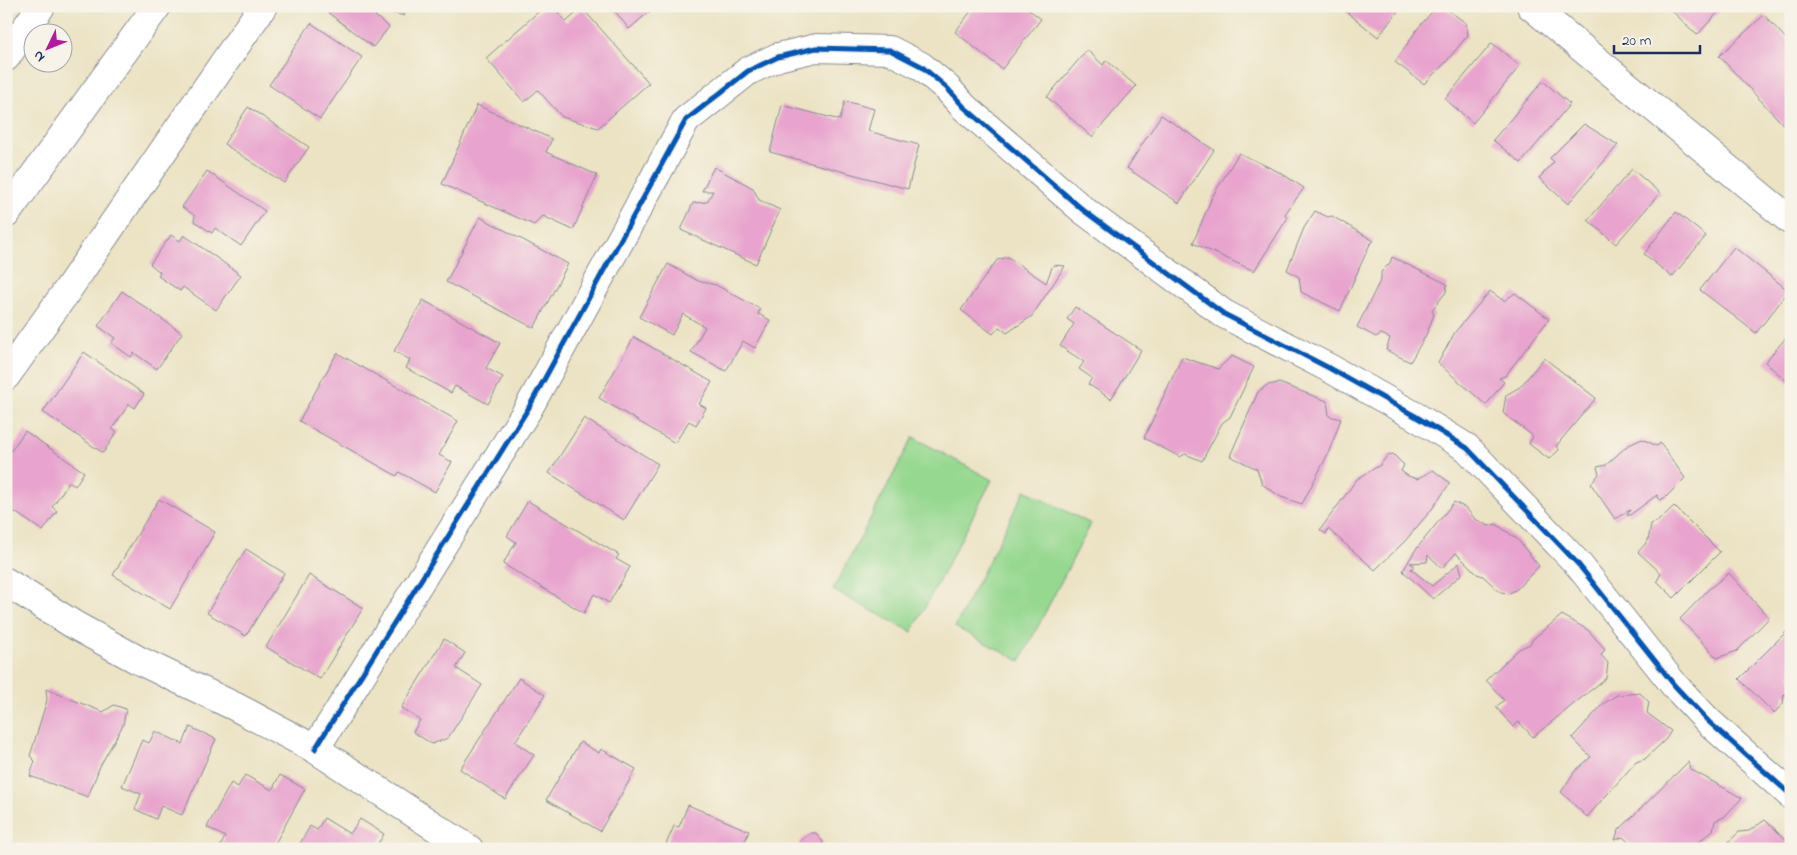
<svg xmlns="http://www.w3.org/2000/svg" width="1797" height="855" viewBox="0 0 1797 855" font-family="'Indie Flower',sans-serif">
  <style>
    .park { fill: #96d890; stroke: #588477 }
    .building { fill: #e8a4ce }
    .lines { fill: none; stroke-linecap: round; stroke-linejoin: round }
    .street-casing { stroke: #848991; stroke-width: 30 }
    .secondary-casing { stroke: #848991; stroke-width: 30 }
    .street { stroke: #fff; stroke-width: 28 }
    .secondary { stroke: #fff; stroke-width: 28 }
    .cycleway-casing { stroke: #f7f3e8; stroke-width: 8 }
    .cycleway { stroke: #0057b8; stroke-width: 5 }
  </style>
  <rect width="100%" height="100%" fill="#f7f3e8"/>
  <filter id="ink" filterUnits="userSpaceOnUse"><feTurbulence type="fractalNoise" baseFrequency=".02" numOctaves="2"/><feDisplacementMap in="SourceGraphic" scale="10" xChannelSelector="R" yChannelSelector="G"/><feConvolveMatrix kernelMatrix="1 2 1 2 8 2 1 2 1" color-interpolation-filters="sRGB"/></filter>
  <filter id="wash" filterUnits="userSpaceOnUse"><feTurbulence type="fractalNoise" baseFrequency=".0096" numOctaves="4" result="noise"/><feDisplacementMap in="SourceGraphic" scale="20" xChannelSelector="R" yChannelSelector="G"/><feGaussianBlur stdDeviation="1.12" result="paint"/><feColorMatrix in="noise" values="0 0 0 0 0 0 0 0 0 0 0 0 0 0 0 0 0 1.4 0 .05"/><feComposite in="paint" operator="in"/></filter>
  <g filter="url(#wash)">
    <rect width="100%" height="100%" fill="#ece3c4"/>
    <g class="park">
      <path d="M913,437L992,480L912,632L833,590Z"/>
      <path d="M1025,490L1091,524L1020,661L955,627Z"/>
    </g>
    <g id="blocks">
      <g class="building">
        <path d="M330,6H396L405,16L379,10L375,16L389,27L373,47L326,11Z"/>
        <path d="M545,6H553L566,22L582,8L649,83L598,128L562,117L538,90L524,102L486,58Z"/>
        <path d="M611,6H656L629,29Z"/>
        <path d="M975,6H1024L1041,19L1002,69L955,32Z"/>
        <path d="M1339,6H1402L1378,37Z"/>
        <path d="M1437,6H1442L1466,23L1468,35L1445,63L1424,84L1395,62L1418,28Z"/>
        <path d="M1667,6H1724L1697,35Z"/>
        <path d="M1764,15L1791,44V133L1719,56Z"/>
        <path d="M311,23L362,57L320,119L269,85Z"/>
        <path d="M1492,43L1520,66L1473,123L1445,99Z"/>
        <path d="M1087,50L1103,65L1106,60L1136,86L1092,137L1047,97Z"/>
        <path d="M1543,81L1570,104L1521,163L1493,140Z"/>
        <path d="M845,101L874,109L868,131L919,145L908,189L770,152L782,105L840,120Z"/>
        <path d="M477,105L552,139L546,152L597,175L573,230L543,216L534,225L442,184Z"/>
        <path d="M248,107L309,147L284,183L224,144Z"/>
        <path d="M1161,115L1214,150L1179,203L1127,168Z"/>
        <path d="M1584,124L1618,145L1568,204L1539,178L1554,162L1550,158Z"/>
        <path d="M1239,153L1281,173L1304,188L1285,214L1287,219L1254,271L1193,243L1212,197Z"/>
        <path d="M714,167L753,188L759,200L780,210L756,264L681,230L693,203L707,202L713,191H702Z"/>
        <path d="M1632,169L1660,193L1616,244L1588,220Z"/>
        <path d="M207,171L265,211L241,246L215,228L212,233L194,221L195,216L182,207Z"/>
        <path d="M1315,211L1328,217L1332,216L1374,241L1370,244L1340,311L1301,292L1299,277L1287,270L1304,228Z"/>
        <path d="M1676,212L1706,236L1672,277L1644,254Z"/>
        <path d="M480,217L568,264L534,328L446,282Z"/>
        <path d="M171,235L180,241L184,235L241,275L216,310L183,287L180,291L158,276L160,272L150,264Z"/>
        <path d="M1734,247L1789,291L1756,333L1700,290Z"/>
        <path d="M1008,257L1046,283L1053,265L1065,266L1032,316L1007,333L999,327L993,334L961,310L997,260Z"/>
        <path d="M1392,257L1447,284L1446,292L1432,310L1434,315L1426,335L1410,362L1386,350L1390,338L1381,334L1376,337L1357,327L1381,279V272L1390,263Z"/>
        <path d="M668,264L698,281L716,285L760,309L758,314L770,320L755,348L743,341L726,371L691,352L705,327L683,314L672,335L639,317Z"/>
        <path d="M122,291L182,333L157,369L134,353L131,357L111,343L115,338L98,326Z"/>
        <path d="M1490,291L1504,301L1515,293L1549,319L1505,376L1499,378L1504,382L1486,405L1438,363L1455,332Z"/>
        <path d="M423,300L500,343L486,368L503,377L488,404L455,386L451,393L406,368L410,360L394,351Z"/>
        <path d="M1075,307L1141,350L1111,399L1088,384L1092,378L1079,369L1084,362L1060,346L1074,324L1067,319Z"/>
        <path d="M1791,332V385L1765,362Z"/>
        <path d="M634,337L712,382L699,404L706,408L696,425L689,421L675,443L599,398Z"/>
        <path d="M84,352L144,394L135,408L129,404L112,429L117,432L103,453L43,412Z"/>
        <path d="M337,353L458,421L439,455L452,462L435,492L399,472L397,476L299,421Z"/>
        <path d="M1232,356L1254,367L1230,417L1222,423L1202,461L1185,454L1180,457L1144,438L1182,357L1218,369Z"/>
        <path d="M1544,358L1596,398L1556,446L1559,450L1549,459L1529,444L1533,436L1503,413L1506,395L1520,387Z"/>
        <path d="M1279,383L1327,401L1329,416L1341,419L1328,454L1302,504L1281,497L1262,484L1257,469L1230,456L1258,392L1267,385Z"/>
        <path d="M584,418L658,464L624,520L549,473Z"/>
        <path d="M25,431L84,472L75,486L69,482L52,507L57,511L43,531L6,506V458Z"/>
        <path d="M1642,439L1657,446L1660,443L1685,478L1666,497L1660,500L1657,495L1630,515H1627L1630,510L1615,519L1591,484L1599,474L1597,467L1606,465L1627,446Z"/>
        <path d="M1393,454L1404,465L1401,471L1408,476L1417,479L1433,470L1450,483L1432,509L1405,541L1375,570L1328,529L1326,534L1320,530L1357,479L1380,465L1388,455Z"/>
        <path d="M159,499L215,532L170,609L113,575Z"/>
        <path d="M528,501L619,555L616,559L630,567L609,603L594,594L584,613L503,564L516,542L507,536Z"/>
        <path d="M1454,502L1466,508L1475,519L1489,526L1496,524L1517,539L1539,566L1517,589L1508,594L1499,591L1483,576L1477,574L1456,553L1442,568L1428,555L1427,562L1410,563L1415,566L1411,569L1432,586L1459,563L1462,574L1433,599L1403,571L1414,552Z"/>
        <path d="M1674,506L1720,552L1674,598L1657,581L1661,573L1638,552L1648,541L1651,524L1658,521Z"/>
        <path d="M246,549L284,573L246,636L207,613Z"/>
        <path d="M1729,573L1769,618L1737,651L1717,658L1680,619L1709,589Z"/>
        <path d="M309,575L363,608L320,679L266,647Z"/>
        <path d="M1562,615L1588,630L1605,649L1601,655L1608,663L1606,678L1533,737L1519,722L1513,727L1496,707L1504,700L1486,680L1519,649L1530,644L1533,639Z"/>
        <path d="M1791,627V693L1788,696L1784,694L1783,704L1774,713L1739,679Z"/>
        <path d="M444,639L465,653L456,668L482,685L448,738L432,744L413,732L420,720L401,708Z"/>
        <path d="M519,678L545,695L515,742L534,755L505,799L460,769Z"/>
        <path d="M46,689L103,712L114,705L126,709L123,725L100,766L88,797L30,776L35,761L30,756L47,700Z"/>
        <path d="M1640,693L1649,702L1647,713L1671,731L1666,739L1645,759L1636,762L1587,817L1561,792L1575,771L1591,757L1572,738L1603,704L1617,695Z"/>
        <path d="M190,727L216,739L182,815L161,806L156,819L135,809L141,794L122,786L142,740L149,743L155,731L183,744Z"/>
        <path d="M580,742L599,753L601,749L636,769L600,831L546,800Z"/>
        <path d="M1688,762L1690,769L1742,798L1724,817L1715,821L1713,830L1690,849H1636L1623,837L1615,840L1618,831Z"/>
        <path d="M245,775L272,790L280,775L305,789L272,849H219L225,837L207,827L231,783L238,787Z"/>
        <path d="M688,805L749,831L742,849H664L674,826L679,827Z"/>
        <path d="M324,818L350,834L360,819L384,834L375,849H297L310,826L317,830Z"/>
        <path d="M1765,820L1791,844V849H1721L1739,832L1749,831Z"/>
        <path d="M811,833H816L823,842L821,849H798L801,840Z"/>
      </g>
    </g>
  </g>
  <g filter="url(#ink)">
    <use href="#blocks" fill-opacity="0" stroke="#848991" stroke-width="1"/>
    <g class="lines">
      <defs>
        <g id="street">
          <path d="M1531,6L1791,221"/>
          <path d="M6,376L64,295L263,6"/>
          <path d="M6,582L76,626L138,660L238,708L315,749L469,849"/>
          <path d="M315,749L528,409L686,120L748,71L778,57L816,48L890,50L921,66L947,88L964,107L1083,210L1224,314L1329,368L1415,416L1467,448L1578,564L1675,686L1709,722L1791,795"/>
        </g>
        <g id="secondary">
          <path d="M6,57L41,6"/>
          <path d="M6,214L157,6"/>
        </g>
      </defs>
      <use href="#street" class="street-casing"/>
      <use href="#secondary" class="secondary-casing"/>
      <use href="#street" class="street"/>
      <use href="#secondary" class="secondary"/>
      <defs>
        <path id="cycleway" d="M315,749L528,409L686,120L748,71L778,57L816,48L890,50L921,66L947,88L964,107L1083,210L1224,314L1329,368L1415,416L1467,448L1578,564L1675,686L1709,722L1791,795"/>
      </defs>
      <use href="#cycleway" class="cycleway-casing"/>
      <use href="#cycleway" class="cycleway"/>
    </g>
  </g>
  <rect width="1797" height="855" fill="none" stroke="#f7f3e8" stroke-width="25"/>
  <g transform="translate(48 48) rotate(227)"><circle r="24" fill="#f7f3e8" stroke="#9fa5b1"/>
  <path d="M0-4L9 19L0 12L-9 19Z" fill="#b5179e"/>
  <text y="-8" font-size="14" font-weight="bold" text-anchor="middle" fill="#1b2f5e">N</text>
  </g>
  <path d="M1614 45v8h86v-8" fill="none" stroke="#1b2f5e" stroke-width="2.5"/>
  <text x="1622" y="45" font-size="15" fill="#1b2f5e" stroke="#f7f3e8" stroke-width="4" paint-order="stroke">20 m</text>
</svg>
